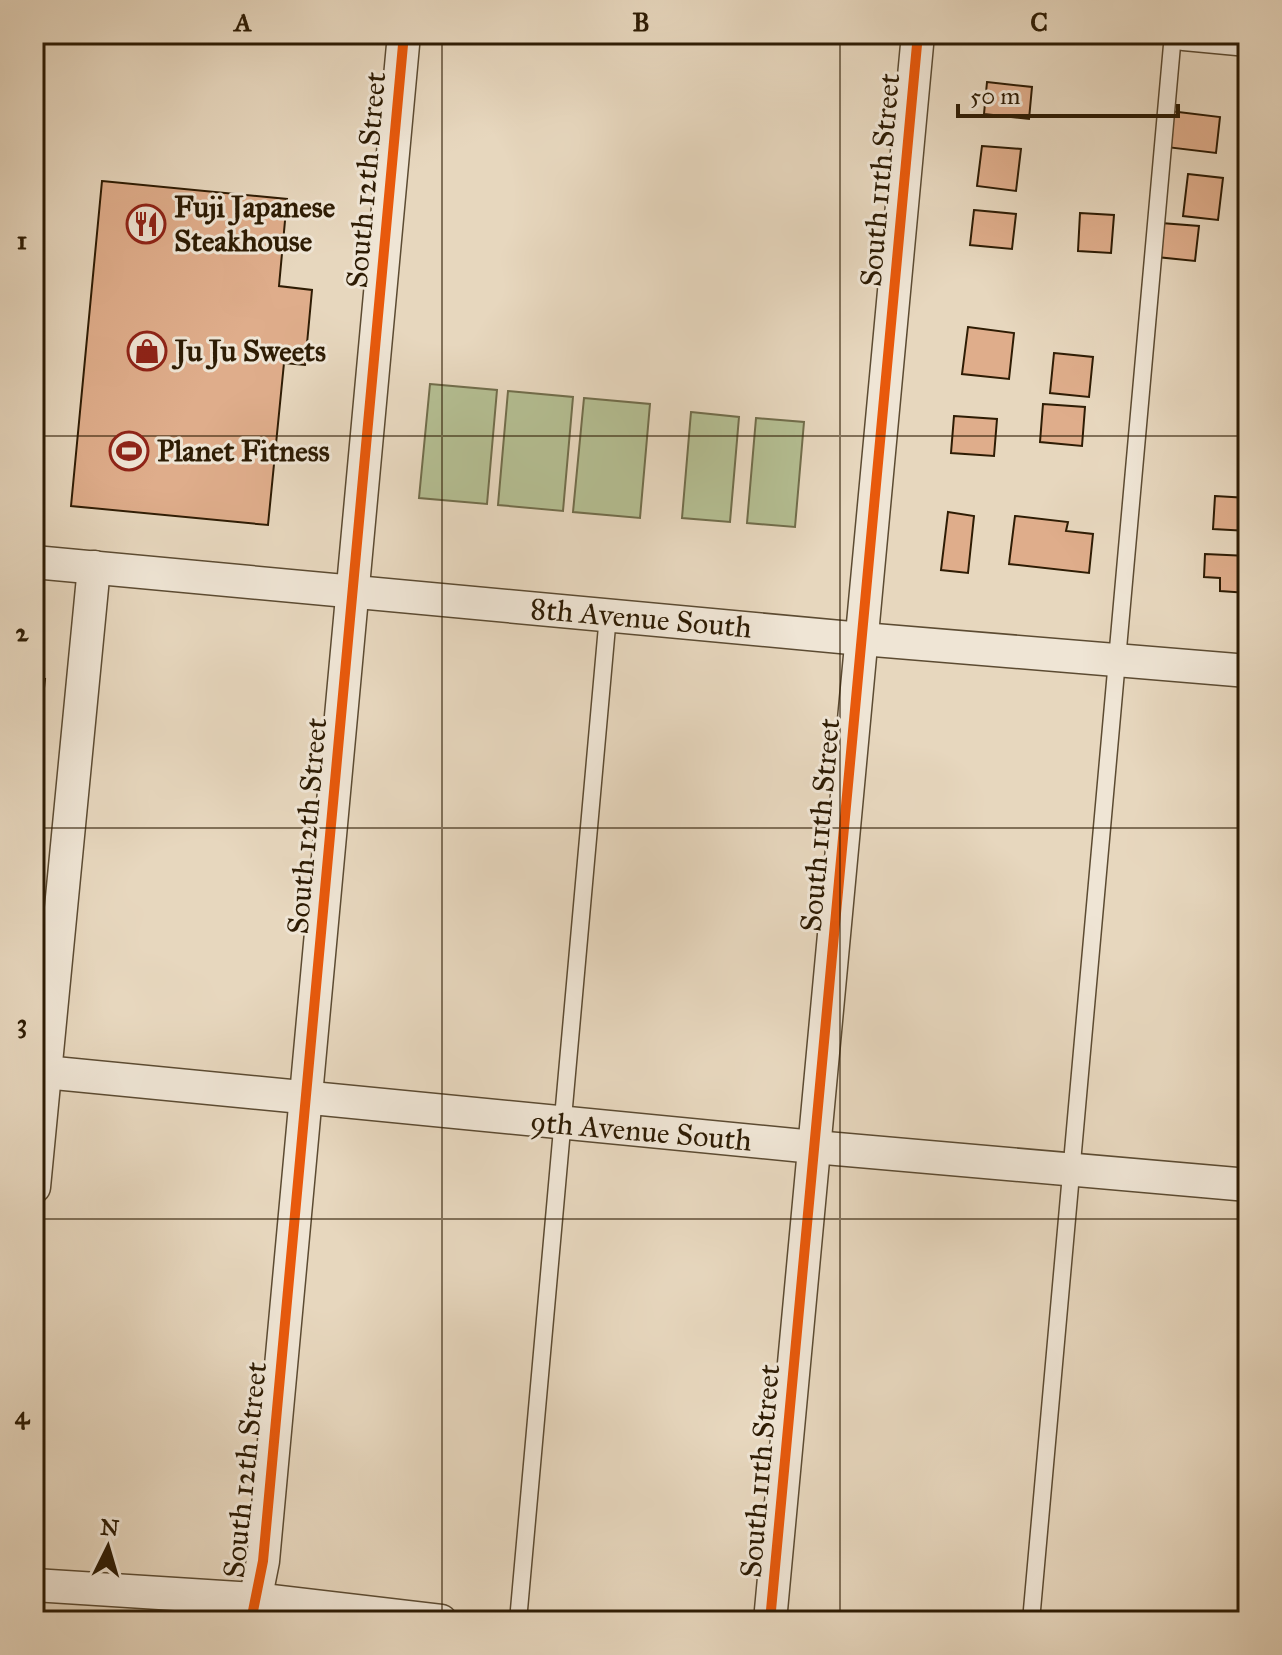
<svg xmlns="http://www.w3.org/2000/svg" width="1282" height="1655" viewBox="0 0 1282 1655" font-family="'IM FELL Great Primer',serif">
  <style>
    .green { fill: #b4be92; stroke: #716d4b; stroke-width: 2 }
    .building { fill: #dfad8b; stroke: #2e1c04; stroke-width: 2 }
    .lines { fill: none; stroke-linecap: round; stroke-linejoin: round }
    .service-casing { stroke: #5c4b32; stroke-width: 19 }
    .minor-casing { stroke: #5c4b32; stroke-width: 35 }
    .service { stroke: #efe5d5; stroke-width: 16 }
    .minor { stroke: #efe5d5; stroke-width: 32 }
    .cycleway-casing { stroke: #efe5d5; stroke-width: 15 }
    .cycleway { stroke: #e8590c; stroke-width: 10 }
    .grid { fill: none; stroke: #2e1c04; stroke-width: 2; stroke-opacity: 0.55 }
    .labels { text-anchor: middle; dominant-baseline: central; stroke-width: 6; stroke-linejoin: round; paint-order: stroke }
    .street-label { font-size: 30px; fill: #2e1c04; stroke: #efe5d5 }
    .poi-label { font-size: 30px; font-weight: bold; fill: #2e1c04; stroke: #efe5d5; text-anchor: start }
    .neatline { fill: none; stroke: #2e1c04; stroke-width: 3 }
    .grid-label { font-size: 26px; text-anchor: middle; font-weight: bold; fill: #2e1c04 }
  </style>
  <rect width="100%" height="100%" fill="#e7d7be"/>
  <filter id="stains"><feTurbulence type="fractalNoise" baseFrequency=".0025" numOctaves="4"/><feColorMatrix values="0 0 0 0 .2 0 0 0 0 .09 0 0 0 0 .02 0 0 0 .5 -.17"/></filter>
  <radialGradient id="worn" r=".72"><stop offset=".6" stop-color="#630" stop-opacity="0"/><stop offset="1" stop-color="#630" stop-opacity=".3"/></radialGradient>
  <g class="green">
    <path d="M430,384L497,390L487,504L419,498Z"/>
    <path d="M508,391L573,397L563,511L498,505Z"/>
    <path d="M584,398L650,404L640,518L573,512Z"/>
    <path d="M691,412L739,417L730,522L682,518Z"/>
    <path d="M756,418L804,422L795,527L747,523Z"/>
  </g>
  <g class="building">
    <path d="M987,82L1032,87L1029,119L984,114Z"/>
    <path d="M1170,111L1220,117L1216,153L1166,147Z"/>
    <path d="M982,146L1021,149L1016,191L977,186Z"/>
    <path d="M1188,174L1223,178L1218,220L1183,216Z"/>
    <path d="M102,181L287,199L279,286L312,290L305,365L284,363L268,525L71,506Z"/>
    <path d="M974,210L1016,214L1012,249L970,245Z"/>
    <path d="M1080,213L1114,215L1111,253L1078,251Z"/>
    <path d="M1161,223L1199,226L1195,261L1157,257Z"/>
    <path d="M968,327L1014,333L1009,379L962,374Z"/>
    <path d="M1054,353L1093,357L1089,397L1050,393Z"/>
    <path d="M1043,404L1085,407L1082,446L1040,442Z"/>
    <path d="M954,416L997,419L994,456L951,453Z"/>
    <path d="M1215,496L1248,498V531L1213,529Z"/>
    <path d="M948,512L974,516L968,573L941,570Z"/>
    <path d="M1015,516L1068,522L1066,531L1093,534L1089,573L1009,564Z"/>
    <path d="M1205,554L1248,556V593L1220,591V578L1204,577Z"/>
    <path d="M34,678L45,679L34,780Z"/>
  </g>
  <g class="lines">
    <defs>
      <g id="service">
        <path d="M518,1621L608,615"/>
        <path d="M1031,1621L1173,34"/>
      </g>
      <g id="minor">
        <path d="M1184,34L1248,40"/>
        <path d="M34,562L862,639L1248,671"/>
        <path d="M34,1071L814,1147L1248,1185"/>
        <path d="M34,1187L94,567"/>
        <path d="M34,1585L254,1599L441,1621"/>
        <path d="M251,1621L263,1561L404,34"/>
        <path d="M770,1621L918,34"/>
      </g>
    </defs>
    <use href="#service" class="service-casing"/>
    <use href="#minor" class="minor-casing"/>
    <use href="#service" class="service"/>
    <use href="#minor" class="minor"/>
    <defs>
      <g id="cycleway">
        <path d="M251,1621L263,1561L404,34"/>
        <path d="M770,1621L918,34"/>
      </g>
    </defs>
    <use href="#cycleway" class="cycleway-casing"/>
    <use href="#cycleway" class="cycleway"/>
  </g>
  <path class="grid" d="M442,34V1621M840,34V1621M34,436H1248M34,828H1248M34,1219H1248"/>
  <defs>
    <symbol id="restaurant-ring" viewBox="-11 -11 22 22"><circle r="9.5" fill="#efe5d5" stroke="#8f2418" stroke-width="1.5"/><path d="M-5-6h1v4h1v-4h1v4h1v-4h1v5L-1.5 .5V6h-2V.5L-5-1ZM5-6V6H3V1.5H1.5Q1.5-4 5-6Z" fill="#8f2418"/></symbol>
    <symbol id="shop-ring" viewBox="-11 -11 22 22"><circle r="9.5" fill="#efe5d5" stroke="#8f2418" stroke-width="1.5"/><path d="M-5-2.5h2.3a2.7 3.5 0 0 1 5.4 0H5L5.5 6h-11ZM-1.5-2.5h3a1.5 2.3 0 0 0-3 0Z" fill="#8f2418"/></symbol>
    <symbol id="stadium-ring" viewBox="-11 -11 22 22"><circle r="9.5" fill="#efe5d5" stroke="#8f2418" stroke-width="1.5"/><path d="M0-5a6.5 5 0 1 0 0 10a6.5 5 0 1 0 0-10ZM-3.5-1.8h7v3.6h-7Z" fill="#8f2418"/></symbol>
  </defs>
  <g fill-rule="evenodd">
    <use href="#restaurant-ring" x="124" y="202" width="44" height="44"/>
    <use href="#shop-ring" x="125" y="329" width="44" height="44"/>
    <use href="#stadium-ring" x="107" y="429" width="44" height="44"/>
  </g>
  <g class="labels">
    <g class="street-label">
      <text transform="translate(366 180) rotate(-85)">South 12th Street</text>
      <text transform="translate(880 180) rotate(-85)">South 11th Street</text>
      <text transform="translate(641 618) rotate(5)">8th Avenue South</text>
      <text transform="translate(820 825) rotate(-85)">South 11th Street</text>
      <text transform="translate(307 826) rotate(-85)">South 12th Street</text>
      <text transform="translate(641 1131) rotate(5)">9th Avenue South</text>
      <text transform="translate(245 1470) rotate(-84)">South 12th Street</text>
      <text transform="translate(760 1471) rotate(-85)">South 11th Street</text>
    </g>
    <g class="poi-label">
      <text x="174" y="207">Fuji Japanese<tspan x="174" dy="34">Steakhouse</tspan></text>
      <text x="175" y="351">Ju Ju Sweets</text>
      <text x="157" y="451">Planet Fitness</text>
    </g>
  </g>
  <rect width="1282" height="1655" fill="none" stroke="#e7d7be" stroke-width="88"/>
  <g transform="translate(108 1547) rotate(5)" stroke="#efe5d5" stroke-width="6" paint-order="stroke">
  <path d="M0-6L14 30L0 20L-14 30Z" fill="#2e1c04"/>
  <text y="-12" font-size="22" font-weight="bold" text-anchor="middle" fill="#2e1c04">N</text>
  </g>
  <path d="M958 104v12h220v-12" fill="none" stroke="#2e1c04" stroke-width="4"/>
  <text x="970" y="104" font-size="24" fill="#2e1c04" stroke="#efe5d5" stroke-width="6" paint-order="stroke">50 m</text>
  <rect x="44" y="44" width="1194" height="1567" class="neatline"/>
  <g class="grid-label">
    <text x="243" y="31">A</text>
    <text x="641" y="31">B</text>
    <text x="1039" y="31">C</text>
    <text x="22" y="249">1</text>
    <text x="22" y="641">2</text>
    <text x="22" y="1032">3</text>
    <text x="22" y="1424">4</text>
  </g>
  <rect width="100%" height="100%" filter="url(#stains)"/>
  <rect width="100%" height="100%" fill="url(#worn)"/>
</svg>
